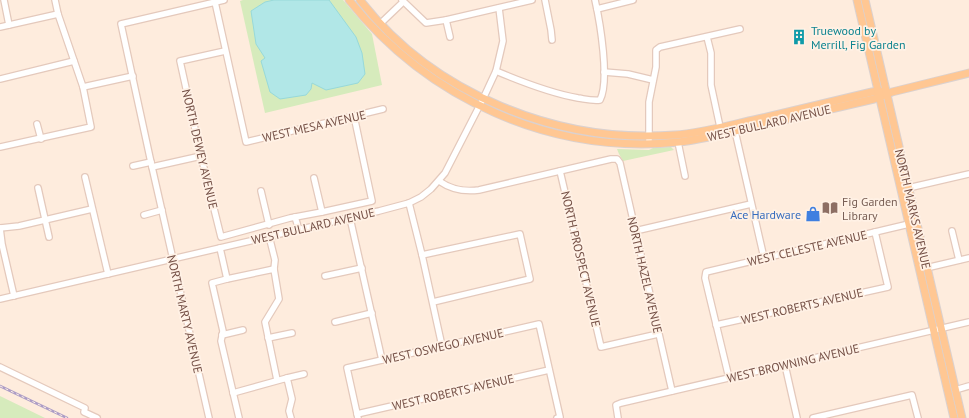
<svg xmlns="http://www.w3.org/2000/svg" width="969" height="418" viewBox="0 0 969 418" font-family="'PT Sans',sans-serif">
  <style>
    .green { fill: #d6ebbc }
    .water { fill: #b1e7e7; stroke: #97d9da }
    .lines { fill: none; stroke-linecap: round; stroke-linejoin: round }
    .minor-casing { stroke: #e4c9bc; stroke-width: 8 }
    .major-casing { stroke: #dbd1cf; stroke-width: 9 }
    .minor { stroke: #fff; stroke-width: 5.5 }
    .major { stroke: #ffc793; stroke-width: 7 }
    .rail-casing { stroke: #ad9dc6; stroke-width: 2.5 }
    .rail { stroke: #fff1e5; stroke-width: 1; stroke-dasharray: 3; stroke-linecap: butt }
    .labels { text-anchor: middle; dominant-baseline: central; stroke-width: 3.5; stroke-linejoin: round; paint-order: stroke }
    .culture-label { font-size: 12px; fill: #0d838f; stroke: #fff1e5; text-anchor: start }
    .street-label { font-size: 12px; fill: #744f45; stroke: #fff1e5 }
    .education-label { font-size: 12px; fill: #785e54; stroke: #fff1e5; text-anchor: start }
    .shop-label { font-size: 12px; fill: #366cbe; stroke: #fff1e5; text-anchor: end }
  </style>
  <rect width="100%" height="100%" fill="#feecdd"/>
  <g class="green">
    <path d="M243,0H343L372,34L382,85L265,113L240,1Z"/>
    <path d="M671,147L674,150L623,161L619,154L617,149L649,150L653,148Z"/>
    <path d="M0,396L45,418H0Z"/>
  </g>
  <path class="water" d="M274,0H329L356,37L362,53L365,74L358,83L326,90L312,83L311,89L306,95L280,99L270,92L261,61L265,58L256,44L251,11L265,2Z"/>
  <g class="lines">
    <defs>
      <g id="minor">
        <path d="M4,0L9,25"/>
        <path d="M402,0L426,23L446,20L532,0"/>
        <path d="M545,0L551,30L552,40"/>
        <path d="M215,2L246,142L383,109"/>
        <path d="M597,9L633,0"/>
        <path d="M446,20L450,37"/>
        <path d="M381,23L403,2"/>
        <path d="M0,27L58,14"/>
        <path d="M707,37L711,53V85L720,127"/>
        <path d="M225,51L180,61L201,156L221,237L290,218L322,212L372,201L354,116"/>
        <path d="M496,71C522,82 550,93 578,98C585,99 592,101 600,100C610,81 600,22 595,0"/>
        <path d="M604,72L628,74L653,80"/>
        <path d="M0,79L74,61"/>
        <path d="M83,87L133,76"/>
        <path d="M37,124L41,139"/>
        <path d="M735,131L764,258"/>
        <path d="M678,142L685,176"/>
        <path d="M649,143V102L656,67V50L660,47L740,29"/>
        <path d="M0,147L91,127L83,87L58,14L55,0"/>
        <path d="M133,166L151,162"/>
        <path d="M152,167L201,156"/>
        <path d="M560,171L601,347L658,334"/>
        <path d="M85,177L108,274"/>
        <path d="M314,178L322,212"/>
        <path d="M439,181C452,190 464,192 479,190L611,159H617L620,163L672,391"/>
        <path d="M38,188L49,237"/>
        <path d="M908,188L969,174"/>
        <path d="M261,191L269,225"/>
        <path d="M409,203L422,255L442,346"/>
        <path d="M144,215L162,210"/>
        <path d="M295,217L299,230"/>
        <path d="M350,218L382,360"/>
        <path d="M0,228L19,226L92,209"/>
        <path d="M0,228L2,244L14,296"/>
        <path d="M635,231L751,204"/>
        <path d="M952,231L959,260"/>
        <path d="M269,236L275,260L274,269"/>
        <path d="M220,248L227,279L212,283L223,331L221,341L239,418"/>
        <path d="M422,255L520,234L530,279L433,302"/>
        <path d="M926,268L969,258"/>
        <path d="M325,276L362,268"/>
        <path d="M227,279L274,269L279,299L265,322L277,380"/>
        <path d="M0,299L379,211L409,203L421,197L431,189L445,173L483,99L496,71L503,41L499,8"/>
        <path d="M335,322L372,313"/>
        <path d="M716,325L888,287L875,232"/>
        <path d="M222,335L243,330"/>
        <path d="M268,338L292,333"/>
        <path d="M785,365L797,418"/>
        <path d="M0,367L85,408L84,412L97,418"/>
        <path d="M287,378L304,374"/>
        <path d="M729,378L705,278L706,272L909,224"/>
        <path d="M955,390L969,386"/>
        <path d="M233,393L287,378L292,399L289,411L291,418"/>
        <path d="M357,414L549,370"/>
        <path d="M209,418L152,167L121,24L224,0"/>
        <path d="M358,418L347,368L539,324L560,417L557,418"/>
        <path d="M618,418L616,405L621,403L969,322"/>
        <path d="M813,418L912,395L918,418"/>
      </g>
      <g id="major">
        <path d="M349,0C428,99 551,155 679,142C704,139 729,132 753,127C793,118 834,108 874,99L892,92L969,73"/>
        <path d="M360,0C433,94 557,144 675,135C703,133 730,125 758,119C796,110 834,101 872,92L878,91L886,93"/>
        <path d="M857,0L954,418"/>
        <path d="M865,0L962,418"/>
      </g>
    </defs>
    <use href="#minor" class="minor-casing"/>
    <use href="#major" class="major-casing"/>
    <use href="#minor" class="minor"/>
    <use href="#major" class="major"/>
    <defs>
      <path id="rail" d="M0,386L67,418"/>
    </defs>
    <use href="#rail" class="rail-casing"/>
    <use href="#rail" class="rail"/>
  </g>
  <defs>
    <symbol id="building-bare" viewBox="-9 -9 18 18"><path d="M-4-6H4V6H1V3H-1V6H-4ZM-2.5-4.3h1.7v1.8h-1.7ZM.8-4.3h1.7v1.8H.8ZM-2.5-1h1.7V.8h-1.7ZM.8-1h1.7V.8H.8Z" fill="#0f9aa8" stroke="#fff1e5" stroke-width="2.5" paint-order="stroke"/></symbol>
    <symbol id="library-bare" viewBox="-9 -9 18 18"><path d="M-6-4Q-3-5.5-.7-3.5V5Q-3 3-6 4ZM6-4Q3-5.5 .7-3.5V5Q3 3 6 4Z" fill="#8d6e63" stroke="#fff1e5" stroke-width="2.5" paint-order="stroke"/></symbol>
    <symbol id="shop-bare" viewBox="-9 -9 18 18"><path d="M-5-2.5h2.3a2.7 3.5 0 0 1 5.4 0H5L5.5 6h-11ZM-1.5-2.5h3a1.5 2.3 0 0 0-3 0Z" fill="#3f7fe0" stroke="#fff1e5" stroke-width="2.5" paint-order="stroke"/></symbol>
  </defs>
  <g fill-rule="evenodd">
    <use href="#building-bare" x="788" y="26" width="22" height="22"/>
    <use href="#library-bare" x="819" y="197" width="22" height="22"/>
    <use href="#shop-bare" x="802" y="203" width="22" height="22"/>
  </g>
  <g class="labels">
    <g class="culture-label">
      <text x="811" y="30">Truewood by<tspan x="811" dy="14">Merrill, Fig Garden</tspan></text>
    </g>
    <g class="street-label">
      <text transform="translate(769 123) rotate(-13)">WEST BULLARD AVENUE</text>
      <text transform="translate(314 126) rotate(-13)">WEST MESA AVENUE</text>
      <text transform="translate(200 149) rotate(77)">NORTH DEWEY AVENUE</text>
      <text transform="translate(913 209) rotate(77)">NORTH MARKS AVENUE</text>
      <text transform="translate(313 226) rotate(-13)">WEST BULLARD AVENUE</text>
      <text transform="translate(807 248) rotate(-13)">WEST CELESTE AVENUE</text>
      <text transform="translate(581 259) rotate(77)">NORTH PROSPECT AVENUE</text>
      <text transform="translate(645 275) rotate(77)">NORTH HAZEL AVENUE</text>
      <text transform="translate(802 306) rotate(-13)">WEST ROBERTS AVENUE</text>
      <text transform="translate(185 314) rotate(77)">NORTH MARTY AVENUE</text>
      <text transform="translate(443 346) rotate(-13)">WEST OSWEGO AVENUE</text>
      <text transform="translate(793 363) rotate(-13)">WEST BROWNING AVENUE</text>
      <text transform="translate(453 392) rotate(-13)">WEST ROBERTS AVENUE</text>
    </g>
    <g class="education-label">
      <text x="842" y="201">Fig Garden<tspan x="842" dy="14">Library</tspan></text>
    </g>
    <g class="shop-label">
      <text x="801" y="214">Ace Hardware</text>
    </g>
  </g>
</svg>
